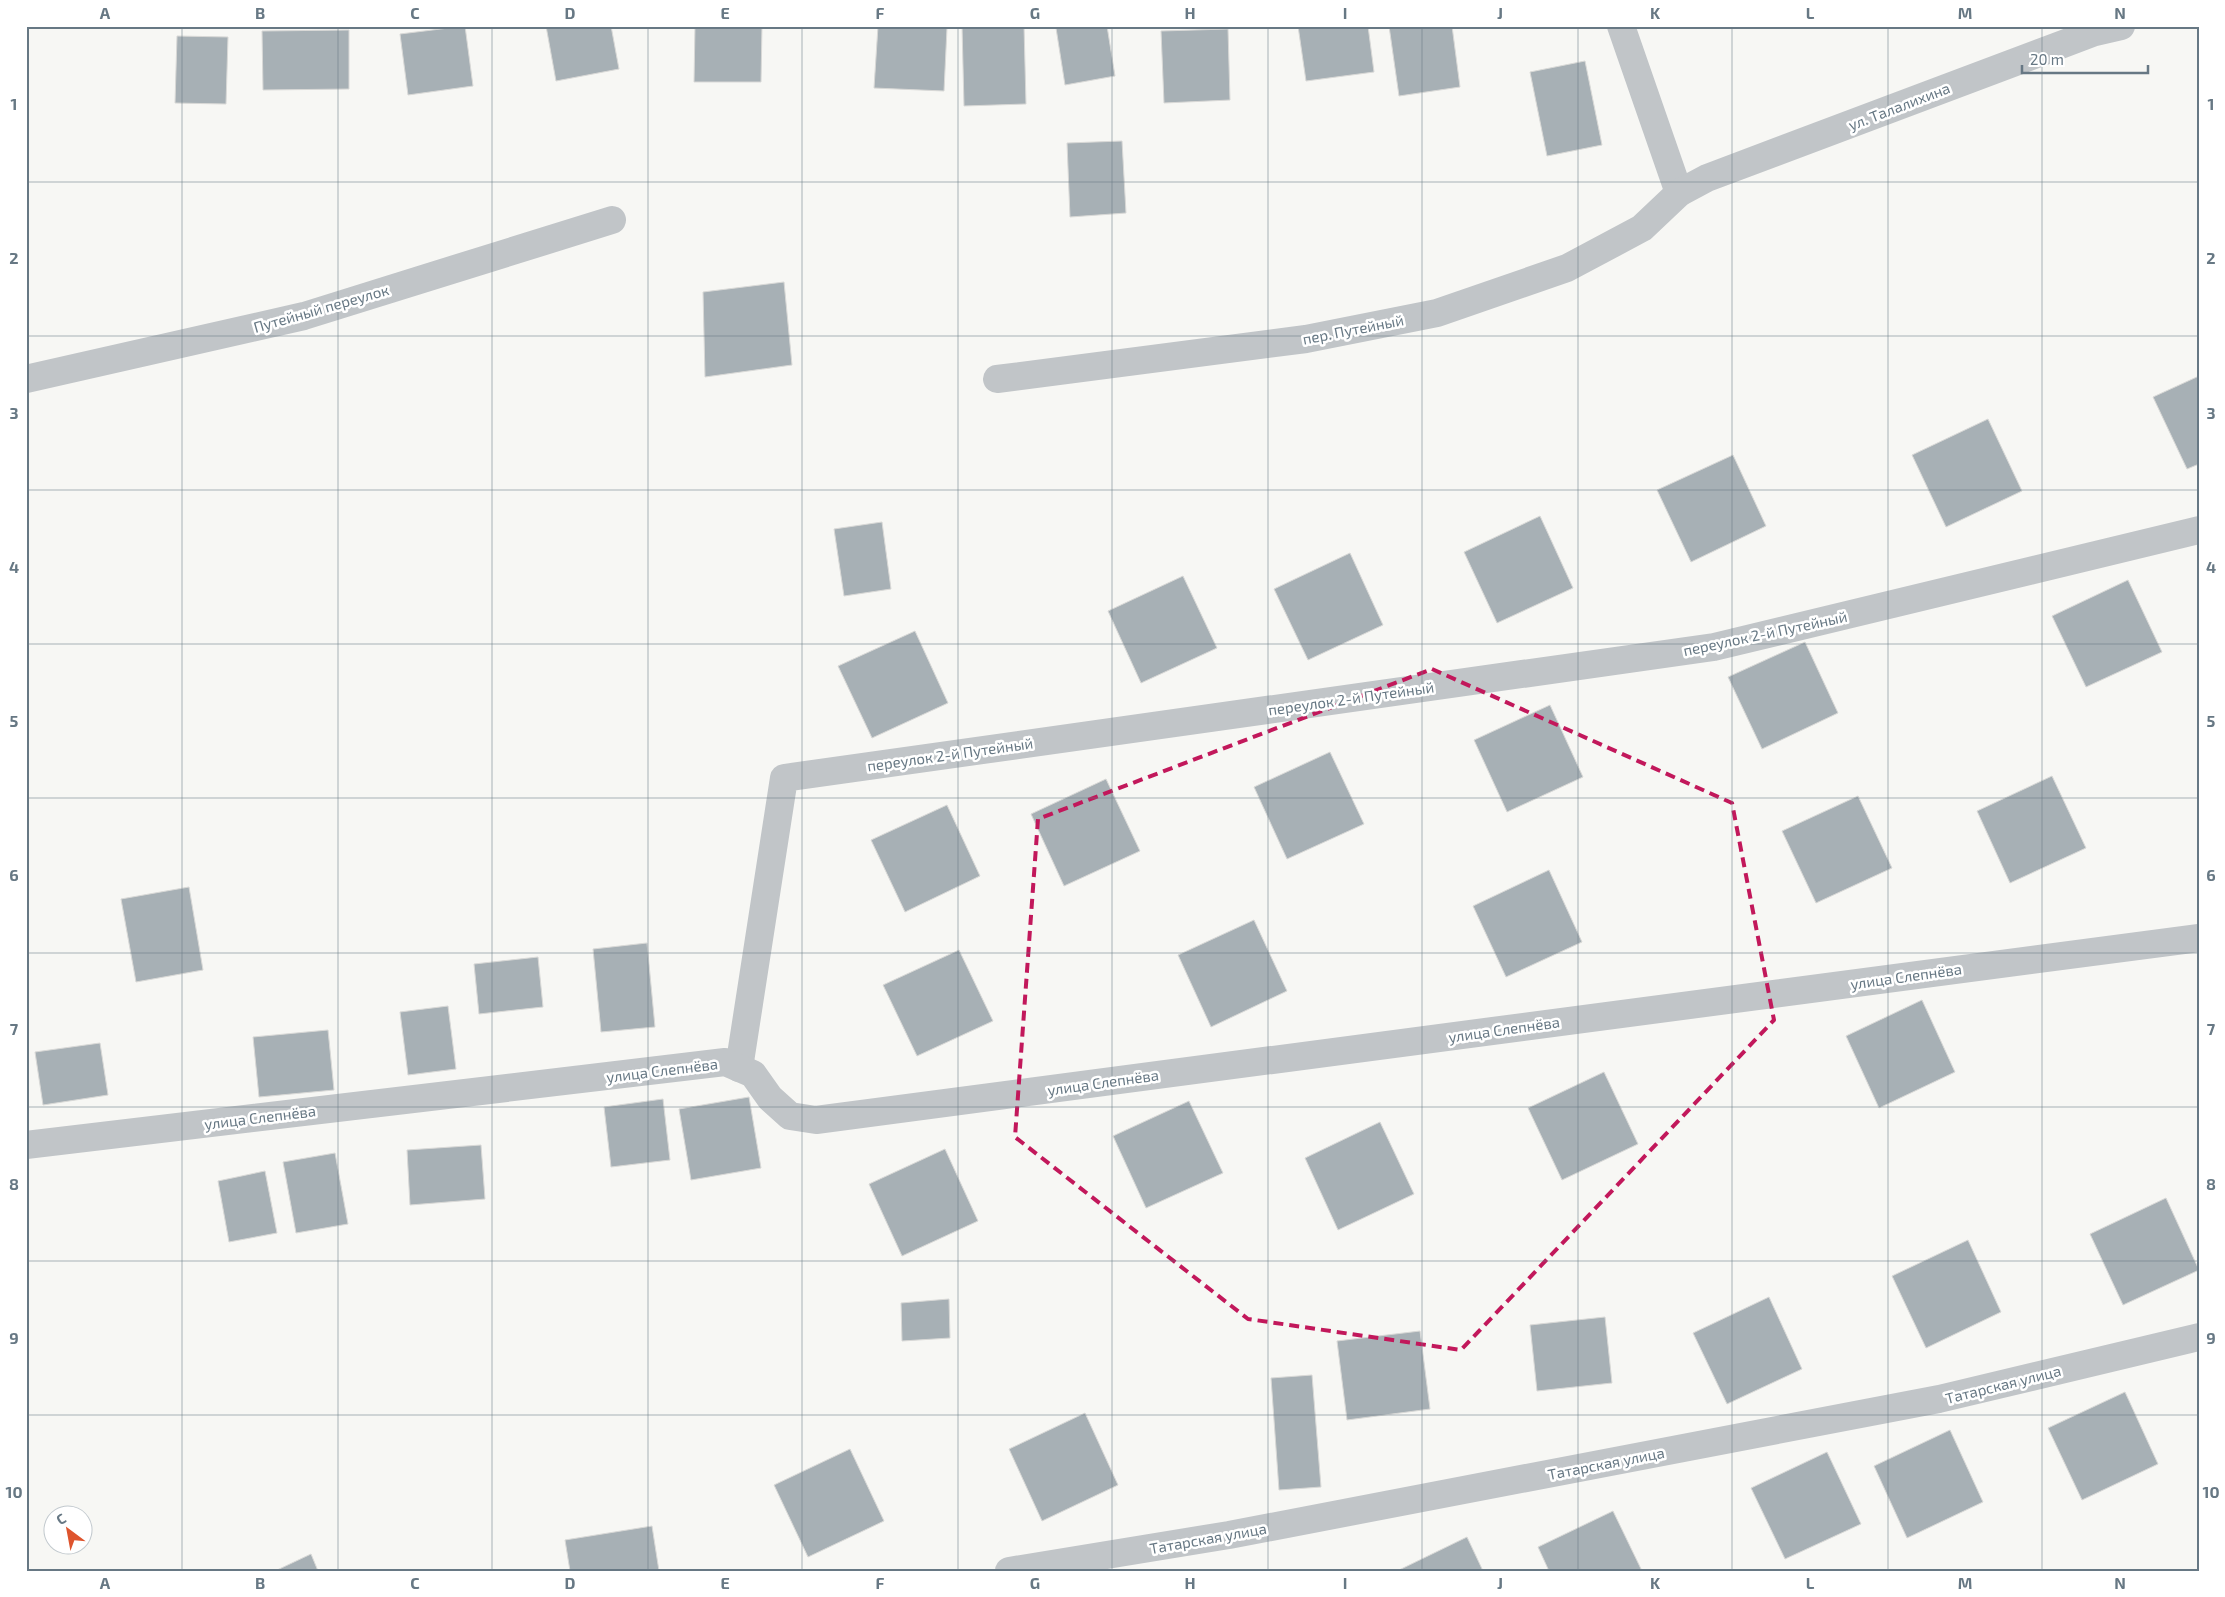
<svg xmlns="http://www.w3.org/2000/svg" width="2225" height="1597" viewBox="0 0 2225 1597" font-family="'Exo 2',sans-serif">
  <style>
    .building { fill: #a7b0b5; stroke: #d9d9d7 }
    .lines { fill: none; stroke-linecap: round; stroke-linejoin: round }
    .minor { stroke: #c1c5c8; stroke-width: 28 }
    .marked { fill: none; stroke: #c2185b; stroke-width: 4; stroke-dasharray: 10 6; stroke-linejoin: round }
    .grid { fill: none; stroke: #677884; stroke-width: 1; stroke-opacity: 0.55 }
    .labels { text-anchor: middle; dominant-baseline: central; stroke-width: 5; stroke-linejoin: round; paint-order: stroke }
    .street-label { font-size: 15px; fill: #677884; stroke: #fff }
    .neatline { fill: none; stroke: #677884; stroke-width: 2 }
    .grid-label { font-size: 16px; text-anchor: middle; font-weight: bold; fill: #677884 }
  </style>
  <rect width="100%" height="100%" fill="#f7f7f4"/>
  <g class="building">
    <path d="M465,26L473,86L408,95L400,34Z"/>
    <path d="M546,26H611L619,69L556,81Z"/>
    <path d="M695,26H762L761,82H694Z"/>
    <path d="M878,26L947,28L944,91L874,88Z"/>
    <path d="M962,26H1024L1026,104L964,106Z"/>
    <path d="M1067,26H1107L1115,76L1065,85L1056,28Z"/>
    <path d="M1298,26H1368L1374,72L1306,81Z"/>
    <path d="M1389,26H1452L1460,87L1399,96Z"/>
    <path d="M1228,29L1230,100L1164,103L1161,31Z"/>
    <path d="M349,30V89L263,90L262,31Z"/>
    <path d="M177,36L228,37L226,104L175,103Z"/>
    <path d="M1585,61L1602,145L1547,156L1530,72Z"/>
    <path d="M1122,141L1126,213L1070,217L1067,143Z"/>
    <path d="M784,282L792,365L705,377L703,292Z"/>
    <path d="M2199,376V464L2187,469L2153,397Z"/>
    <path d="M1988,419L2022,491L1946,527L1912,455Z"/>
    <path d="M1733,455L1766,526L1691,562L1657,490Z"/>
    <path d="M1540,516L1573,588L1497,623L1464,552Z"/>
    <path d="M882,522L891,589L844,596L834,529Z"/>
    <path d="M1350,553L1383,625L1308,660L1274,589Z"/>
    <path d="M1183,576L1217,648L1141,683L1108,611Z"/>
    <path d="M2128,580L2162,652L2086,687L2052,616Z"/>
    <path d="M915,631L948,703L872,738L838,666Z"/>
    <path d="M1805,642L1838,713L1762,749L1728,677Z"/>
    <path d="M1550,705L1583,777L1507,812L1474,740Z"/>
    <path d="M1330,752L1364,824L1287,859L1254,787Z"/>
    <path d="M2052,776L2086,848L2010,883L1977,811Z"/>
    <path d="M1106,779L1140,851L1064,886L1031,814Z"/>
    <path d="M1858,796L1892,868L1816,903L1782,831Z"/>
    <path d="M947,805L980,876L905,912L871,840Z"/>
    <path d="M1549,870L1582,942L1506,977L1473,906Z"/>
    <path d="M189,887L203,970L136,982L121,899Z"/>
    <path d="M1254,920L1287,991L1211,1027L1178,955Z"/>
    <path d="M647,943L655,1027L601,1032L593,949Z"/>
    <path d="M959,950L993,1021L917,1056L883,985Z"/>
    <path d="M538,957L543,1007L479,1014L474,964Z"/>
    <path d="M1922,1000L1955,1072L1879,1108L1846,1036Z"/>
    <path d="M448,1006L456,1069L408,1075L400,1012Z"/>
    <path d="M328,1030L334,1090L259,1097L253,1037Z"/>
    <path d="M100,1043L108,1095L43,1105L35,1052Z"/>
    <path d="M1604,1072L1638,1144L1562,1180L1528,1108Z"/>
    <path d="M749,1097L761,1168L691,1180L679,1109Z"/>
    <path d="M663,1099L670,1160L611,1167L604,1107Z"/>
    <path d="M1189,1101L1223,1173L1146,1208L1113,1136Z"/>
    <path d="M1380,1122L1414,1194L1338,1230L1305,1158Z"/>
    <path d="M481,1145L485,1199L410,1205L407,1150Z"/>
    <path d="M945,1149L978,1221L902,1256L869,1184Z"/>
    <path d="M335,1153L348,1224L296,1233L283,1162Z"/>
    <path d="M265,1171L277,1233L229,1242L218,1181Z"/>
    <path d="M2166,1198L2199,1270L2123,1305L2090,1234Z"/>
    <path d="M1968,1240L2001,1312L1926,1348L1892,1276Z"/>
    <path d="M1769,1297L1802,1369L1727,1404L1693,1333Z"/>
    <path d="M949,1299L950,1338L902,1341L901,1303Z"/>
    <path d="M1605,1317L1612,1383L1537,1391L1530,1325Z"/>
    <path d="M1420,1331L1430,1409L1347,1420L1337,1341Z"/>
    <path d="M1312,1375L1321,1487L1279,1490L1271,1378Z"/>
    <path d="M2125,1392L2158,1464L2082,1500L2048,1428Z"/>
    <path d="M1085,1413L1118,1485L1042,1521L1009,1449Z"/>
    <path d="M1950,1430L1983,1502L1907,1538L1874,1466Z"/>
    <path d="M850,1449L884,1521L808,1557L774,1485Z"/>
    <path d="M1827,1452L1861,1524L1785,1559L1751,1488Z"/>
    <path d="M1613,1511L1642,1571H1549L1538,1547Z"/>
    <path d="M652,1526L659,1571H570L565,1540Z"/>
    <path d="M1467,1537L1483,1571H1397Z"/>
    <path d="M311,1554L318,1571H275Z"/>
  </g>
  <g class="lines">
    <g class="minor">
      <path d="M1621,26L1679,193"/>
      <path d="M26,379L304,316L612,220"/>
      <path d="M997,379L1306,339L1437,313L1567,268L1642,228L1679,193L1707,178L2095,32L2121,26"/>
      <path d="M739,1068L784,778L1714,647L2199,530"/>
      <path d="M26,1145L725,1062L753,1074L770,1098L790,1116L816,1120L2199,938"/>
      <path d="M1009,1571L1229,1535L1939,1399L2199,1337"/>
    </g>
  </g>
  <path class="marked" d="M1432,669L1732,803L1774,1020L1461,1350L1248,1319L1015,1137L1038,819Z"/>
  <path class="grid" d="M182,26V1571M338,26V1571M492,26V1571M648,26V1571M802,26V1571M958,26V1571M1112,26V1571M1268,26V1571M1422,26V1571M1578,26V1571M1732,26V1571M1888,26V1571M2042,26V1571M26,182H2199M26,336H2199M26,490H2199M26,644H2199M26,798H2199M26,953H2199M26,1107H2199M26,1261H2199M26,1415H2199"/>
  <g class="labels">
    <g class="street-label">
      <text transform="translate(1899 106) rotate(-21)">ул. Талалихина</text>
      <text transform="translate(321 308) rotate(-16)">Путейный переулок</text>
      <text transform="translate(1353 329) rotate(-11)">пер. Путейный</text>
      <text transform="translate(1765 633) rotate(-12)">переулок 2-й Путейный</text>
      <text transform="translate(1351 698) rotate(-8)">переулок 2-й Путейный</text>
      <text transform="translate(950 754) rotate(-8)">переулок 2-й Путейный</text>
      <text transform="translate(1906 976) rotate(-8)">улица Слепнёва</text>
      <text transform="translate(1504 1029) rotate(-8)">улица Слепнёва</text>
      <text transform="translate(662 1070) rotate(-7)">улица Слепнёва</text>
      <text transform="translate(1103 1082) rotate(-8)">улица Слепнёва</text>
      <text transform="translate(260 1117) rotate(-7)">улица Слепнёва</text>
      <text transform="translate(2003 1384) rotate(-14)">Татарская улица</text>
      <text transform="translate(1606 1463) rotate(-11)">Татарская улица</text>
      <text transform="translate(1208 1538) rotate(-10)">Татарская улица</text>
    </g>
  </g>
  <rect width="2225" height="1597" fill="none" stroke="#ffffff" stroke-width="55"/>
  <g transform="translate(68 1530) rotate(328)"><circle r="24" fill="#ffffff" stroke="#c2c9ce"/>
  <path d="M0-4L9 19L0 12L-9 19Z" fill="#de542d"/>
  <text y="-8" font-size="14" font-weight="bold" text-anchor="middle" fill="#677884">С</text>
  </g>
  <path d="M2022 65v8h126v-8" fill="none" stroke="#677884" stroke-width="2.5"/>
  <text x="2030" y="65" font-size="15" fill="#677884" stroke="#ffffff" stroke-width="4" paint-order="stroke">20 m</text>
  <rect x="28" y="28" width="2170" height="1542" class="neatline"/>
  <g class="grid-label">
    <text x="105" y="19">A</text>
    <text x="260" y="19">B</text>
    <text x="415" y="19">C</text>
    <text x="570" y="19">D</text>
    <text x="725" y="19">E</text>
    <text x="880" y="19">F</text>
    <text x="1035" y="19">G</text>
    <text x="1190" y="19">H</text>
    <text x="1345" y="19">I</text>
    <text x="1500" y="19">J</text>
    <text x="1655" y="19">K</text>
    <text x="1810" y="19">L</text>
    <text x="1965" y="19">M</text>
    <text x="2120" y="19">N</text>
    <text x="14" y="110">1</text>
    <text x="2211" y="110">1</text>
    <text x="14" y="264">2</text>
    <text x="2211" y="264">2</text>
    <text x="14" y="419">3</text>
    <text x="2211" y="419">3</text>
    <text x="14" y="573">4</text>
    <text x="2211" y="573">4</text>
    <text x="14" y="727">5</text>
    <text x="2211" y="727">5</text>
    <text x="14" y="881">6</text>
    <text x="2211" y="881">6</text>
    <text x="14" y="1035">7</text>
    <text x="2211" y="1035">7</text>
    <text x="14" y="1190">8</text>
    <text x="2211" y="1190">8</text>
    <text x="14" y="1344">9</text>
    <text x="2211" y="1344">9</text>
    <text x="14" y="1498">10</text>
    <text x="2211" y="1498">10</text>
    <text x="105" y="1589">A</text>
    <text x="260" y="1589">B</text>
    <text x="415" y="1589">C</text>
    <text x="570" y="1589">D</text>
    <text x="725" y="1589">E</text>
    <text x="880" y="1589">F</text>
    <text x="1035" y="1589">G</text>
    <text x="1190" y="1589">H</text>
    <text x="1345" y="1589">I</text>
    <text x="1500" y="1589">J</text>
    <text x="1655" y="1589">K</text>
    <text x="1810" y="1589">L</text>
    <text x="1965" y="1589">M</text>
    <text x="2120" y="1589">N</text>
  </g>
</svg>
